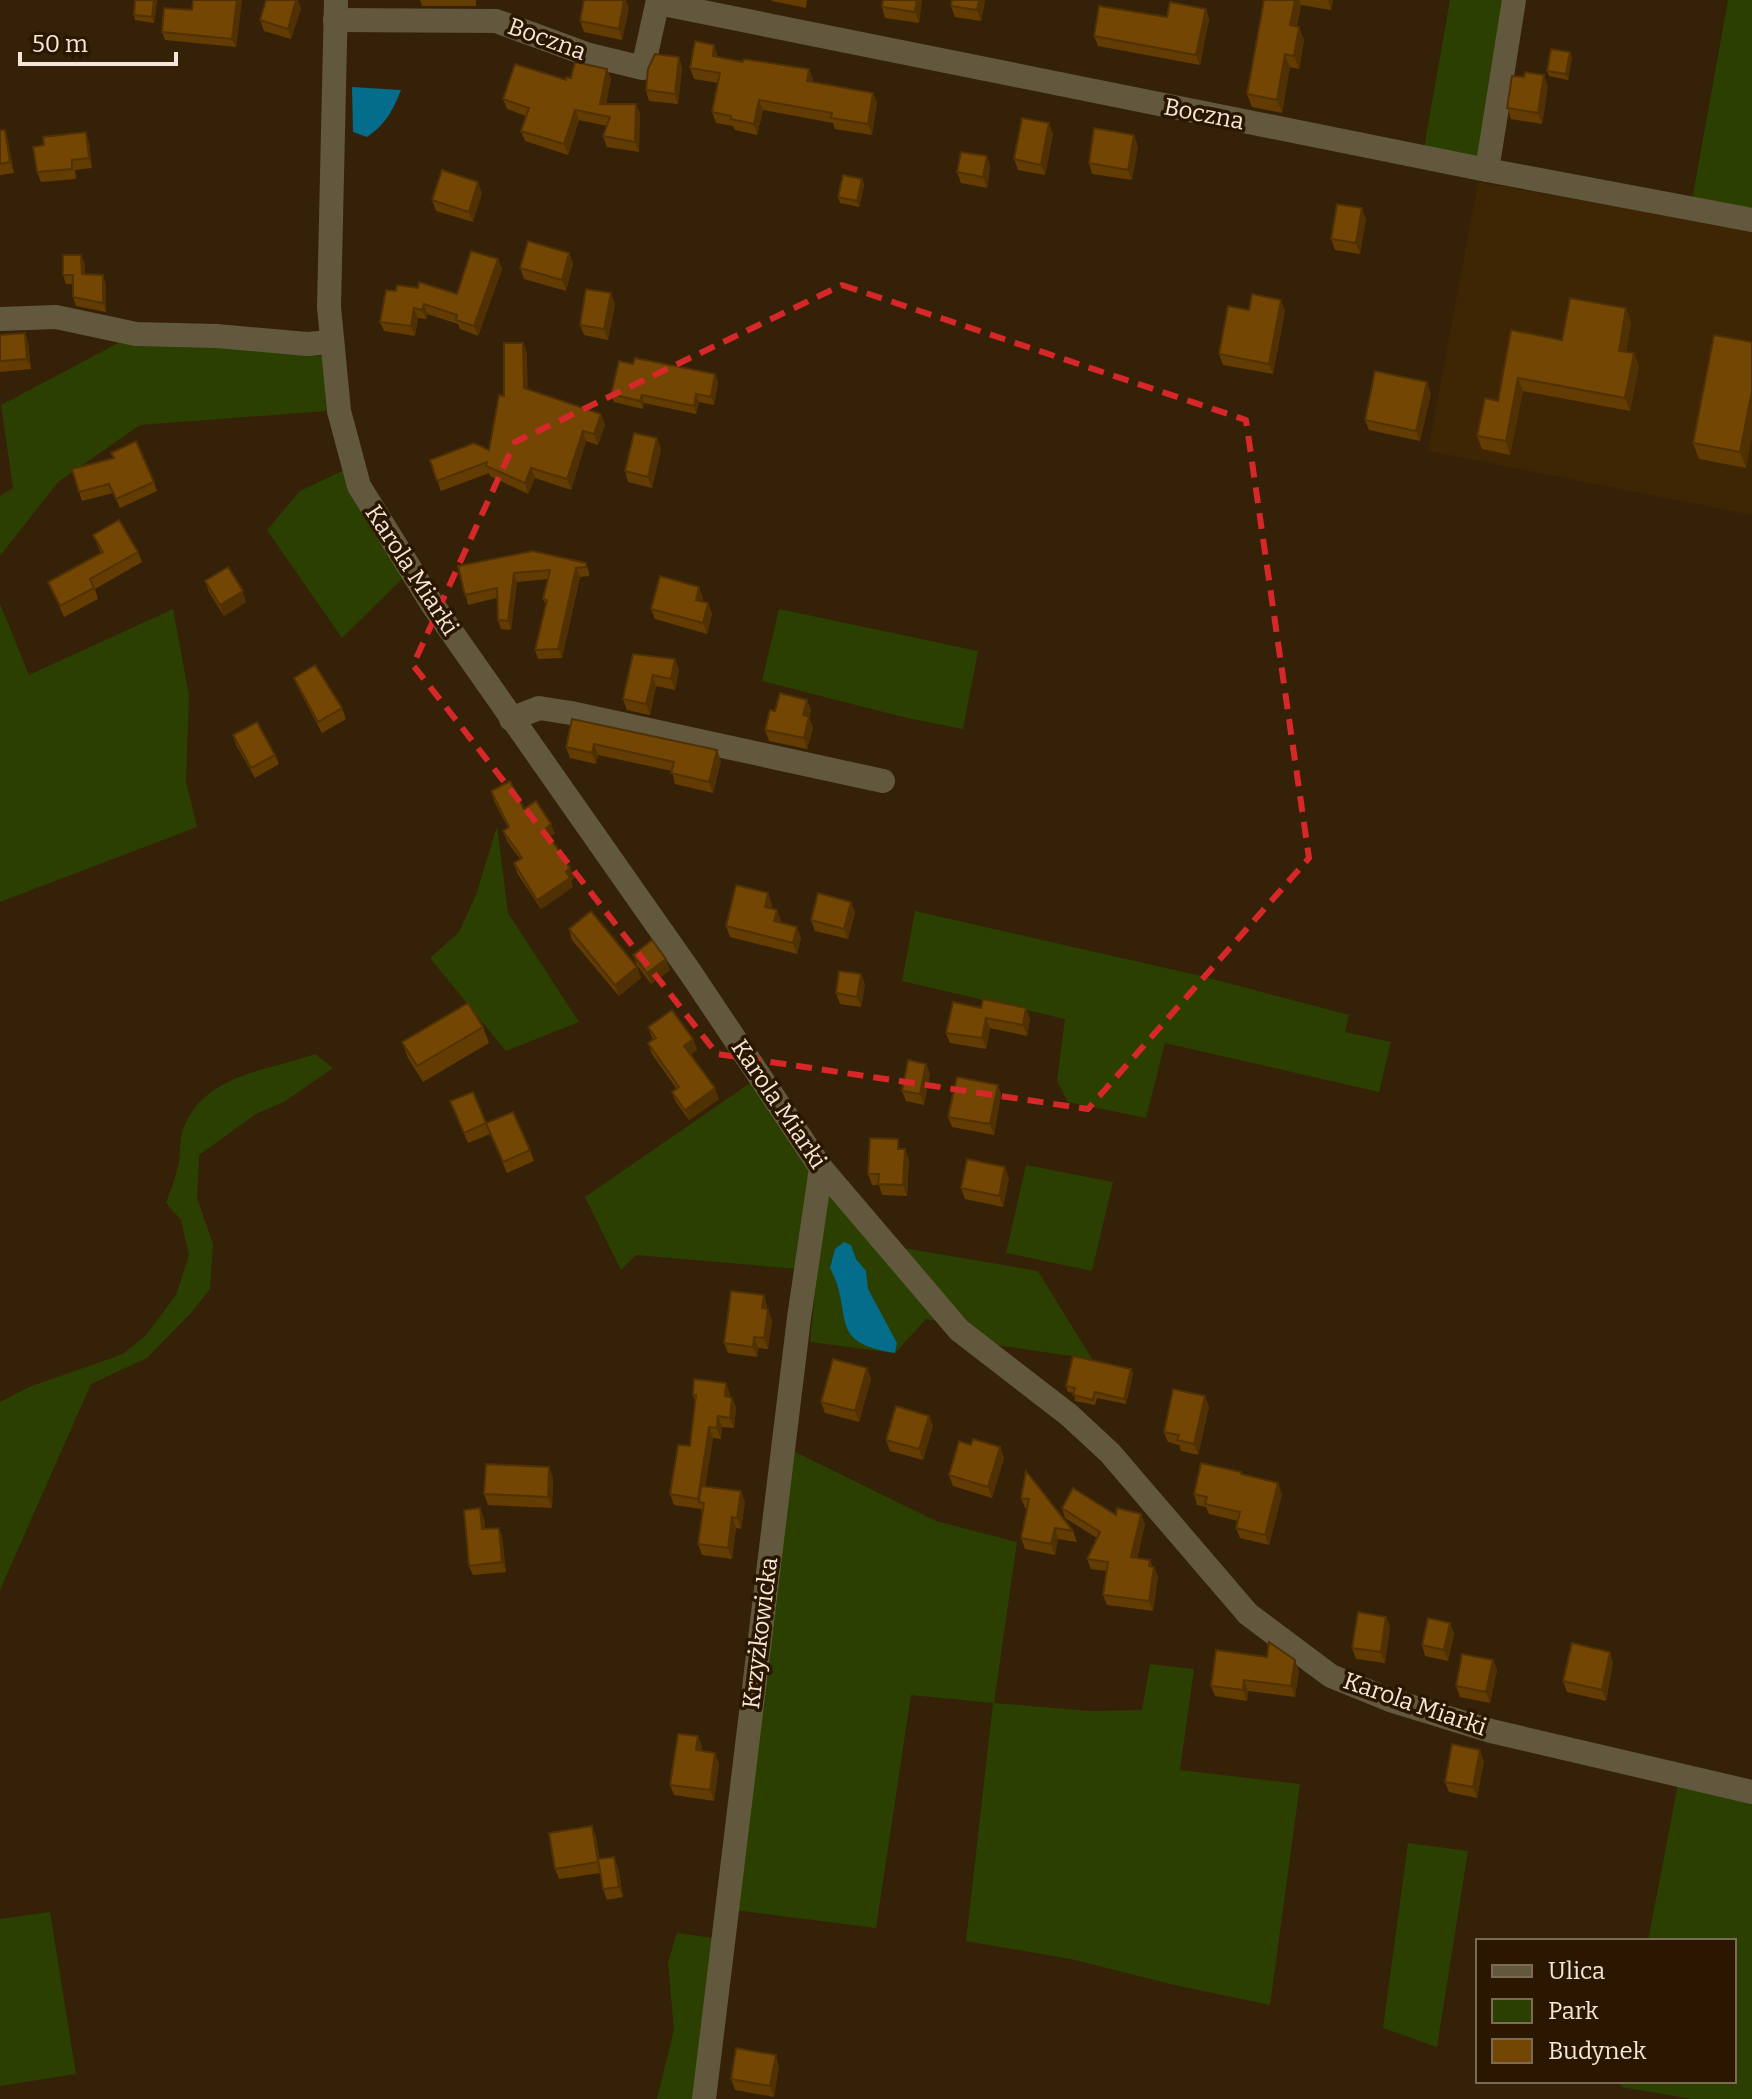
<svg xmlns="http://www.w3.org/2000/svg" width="1752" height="2099" viewBox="0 0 1752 2099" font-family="Bitter,serif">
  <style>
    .built { fill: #3e2504 }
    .green { fill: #2b3f01 }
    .water { fill: #036d8b }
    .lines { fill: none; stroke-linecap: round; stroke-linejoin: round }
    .minor { stroke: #62583e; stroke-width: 24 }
    .wall { fill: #633c03 }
    .shaded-wall { fill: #503103 }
    .building { fill: #734604; stroke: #503103; stroke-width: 2 }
    .marked { fill: none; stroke: #d62828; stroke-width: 6; stroke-dasharray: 16 10; stroke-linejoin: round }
    .labels { text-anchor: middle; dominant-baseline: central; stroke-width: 7; stroke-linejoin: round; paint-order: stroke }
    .street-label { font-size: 24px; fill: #f4e6d8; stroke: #2b1700 }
  </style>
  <rect width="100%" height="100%" fill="#352107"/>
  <path class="built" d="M1478,182L1752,230V515L1428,451Z"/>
  <g class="green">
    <path d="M1450,0H1507L1482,160L1424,148Z"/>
    <path d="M1728,0H1752V212L1692,200Z"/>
    <path d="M124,340L324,356L326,411L140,425L58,482L0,556V496L13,488L1,405Z"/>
    <path d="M346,469L405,576L342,638L267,530L300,491Z"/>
    <path d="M0,604L29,675L173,609L189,695L186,782L197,827L0,902Z"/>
    <path d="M779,609L978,651L963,729L907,718L762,681Z"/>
    <path d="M497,826L508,913L579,1022L506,1051L430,958L459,932L476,895Z"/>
    <path d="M915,911L1205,977L1349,1015L1345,1032L1391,1042L1379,1092L1165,1043L1146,1118L1068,1102L1057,1081L1065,1019L902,981Z"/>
    <path d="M315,1054L333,1068L284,1102L256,1114L199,1155L197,1198L213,1244L210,1289L191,1313L147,1358L91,1384L0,1590V1402L29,1387L123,1354L146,1335L176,1295L189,1255L181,1220L166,1203C171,1189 176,1177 179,1162C180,1154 180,1145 181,1137C197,1074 265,1072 315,1054Z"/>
    <path d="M753,1081L813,1170L798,1269L636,1255L621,1270L585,1197Z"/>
    <path d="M1026,1165L1113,1182L1092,1271L1006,1253Z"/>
    <path d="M826,1186L939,1321L926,1319L895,1353L810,1342Z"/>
    <path d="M898,1247L1038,1271L1092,1359L995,1345L962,1324Z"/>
    <path d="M791,1450L936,1521L1017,1542L994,1703L1090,1711L1142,1710L1150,1664L1194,1669L1180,1770L1300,1784L1270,2005L1170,1984L1071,1959L966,1941L993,1703L911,1695L876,1928L734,1910Z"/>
    <path d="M1679,1779L1752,1797V2099H1692L1621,2087L1622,2081H1734V1941H1648Z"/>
    <path d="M1408,1843L1468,1851L1437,2047L1383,2028Z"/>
    <path d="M50,1912L76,2074L0,2086V1919Z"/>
    <path d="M677,1933L713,1938L695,2099H657L674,2030L668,1962Z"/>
  </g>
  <g class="water">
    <path d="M352,87L401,90C393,110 386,124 367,137L353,132Z"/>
    <path d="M844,1242L851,1245L856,1259L866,1271L868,1289L897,1343L895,1353C825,1342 855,1315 830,1268L835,1249Z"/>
  </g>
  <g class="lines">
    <g class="minor">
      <path d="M336,0L329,307L339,411L359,486L432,604L690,972L821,1168L959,1330L1069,1415L1110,1453L1248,1614L1331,1676L1390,1700L1491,1731L1752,1792"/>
      <path d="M658,3L1487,170L1752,220"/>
      <path d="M335,20L496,21L589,55L643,68L658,0"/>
      <path d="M1487,170L1514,0"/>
      <path d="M0,319L56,317L136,334L217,336L307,344L332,342"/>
      <path d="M511,719L539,708L571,713L883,781"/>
      <path d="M704,2099L799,1318L821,1168"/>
    </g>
  </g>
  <g class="wall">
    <path d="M135,0H157L154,23L135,20L134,15Z"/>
    <path d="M242,0L236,47L165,40L162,32L192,10Z"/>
    <path d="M420,0H476V6H422Z"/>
    <path d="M771,0H807L806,8L772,1Z"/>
    <path d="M883,0H922L919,23L885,18L882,7Z"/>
    <path d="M985,0L981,21L955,17L951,6Z"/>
    <path d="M1264,0H1333L1331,10L1301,5L1297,26L1304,40L1299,69L1290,67L1282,113L1252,107L1247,94Z"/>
    <path d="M301,8L291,39L264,31L260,20Z"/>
    <path d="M629,8L622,40L584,32L580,21Z"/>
    <path d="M1206,9L1209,19L1200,65L1098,46L1094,36L1167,17Z"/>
    <path d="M679,57L682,68L678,104L649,101L646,90Z"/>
    <path d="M718,57L743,62L809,69L813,80L812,82L873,93L877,103L872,135L835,129L833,123L763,110L757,135L735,130L733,126L716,123L712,112L718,83L694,79L690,68Z"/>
    <path d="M1572,57L1568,80L1549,76L1547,71Z"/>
    <path d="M607,69L611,79L606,104H636L640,114L639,152L607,147L603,136L607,126L579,120L568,155L525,141L521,131L526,116L507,109L503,99L571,78Z"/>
    <path d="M1548,86L1542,124L1511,119L1507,108Z"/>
    <path d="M1049,123L1053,134L1045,175L1018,170L1014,159Z"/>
    <path d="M0,130H5L8,141L14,173L0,175Z"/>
    <path d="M89,142L92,168L75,170L76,179L41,182L37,172Z"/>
    <path d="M1138,146L1132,180L1092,174L1089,163Z"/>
    <path d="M987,156L990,167L987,188L961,183L957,172Z"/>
    <path d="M862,179L864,185L859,207L840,203L838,197Z"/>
    <path d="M482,193L473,222L436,211L432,200Z"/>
    <path d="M1366,219L1360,254L1335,250L1331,239Z"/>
    <path d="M569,253L573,264L566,291L524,279L520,268Z"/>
    <path d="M498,259L502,269L478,336L460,329L458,324L427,314L426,319L418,318L415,336L384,331L380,322L396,291L457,294Z"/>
    <path d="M85,264V274L106,284V312L76,306L73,297V284H66L63,275Z"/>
    <path d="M615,304L608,340L584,335L580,325Z"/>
    <path d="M1249,310L1285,311L1273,374L1223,365L1219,354Z"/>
    <path d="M1631,322L1626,352L1634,353L1639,367L1630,411L1523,391L1510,455L1482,449L1477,436L1498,401L1511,330L1562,340Z"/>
    <path d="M25,333L28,343L31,369L0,372V335Z"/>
    <path d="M1752,342L1746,468L1699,459L1693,443Z"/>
    <path d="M523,343L527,353V389L605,424L598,445L586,441L571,490L535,478L528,494L490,476L489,473L441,491L430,460L489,450L504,396Z"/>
    <path d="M633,364L715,374L718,382L714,405L699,402L696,414L644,403L643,409L614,402L611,394Z"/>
    <path d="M1431,393L1420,441L1369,430L1365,420Z"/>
    <path d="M661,449L652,488L628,482L625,471Z"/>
    <path d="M114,458L154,482L157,491L120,508L113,493L82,501L79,492Z"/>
    <path d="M93,535L138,552L142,562L95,589L98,599L64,617L48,582L101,553Z"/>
    <path d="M586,563L589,572V576L580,577L562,658L538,659L535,650L546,605L543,599L548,579L517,582L511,630L501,629L498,620L497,598L468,605L458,566Z"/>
    <path d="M205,581L246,602L224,616L209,592Z"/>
    <path d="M703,598L702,601L708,603L712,614L707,634L655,619L651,609Z"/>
    <path d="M633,654L675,659L679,670L675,690L656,686L650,715L627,710L623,699Z"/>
    <path d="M294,678L342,708L346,719L322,733L298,688Z"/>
    <path d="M807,700L811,710L809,718L813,728L807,749L769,741L765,730L775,711Z"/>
    <path d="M572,719L721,761L713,793L675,784L672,771L598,755L596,764L570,758L566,747Z"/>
    <path d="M233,735L275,755L279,764L255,778L236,745Z"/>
    <path d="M491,791L524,809L555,833L550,837L570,868L574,878L571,880L573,887L541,909L517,873L514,863L520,859L507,841L503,831L508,828L494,801Z"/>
    <path d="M851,902L855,913L848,939L815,931L811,920Z"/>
    <path d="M772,904L771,909L777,910L780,923L801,938L797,954L730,937L726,926Z"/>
    <path d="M569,929L637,967L641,978L619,996L572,940Z"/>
    <path d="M633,955L670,970L651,984L637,965Z"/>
    <path d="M861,974L865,985L861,1007L840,1004L836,993Z"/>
    <path d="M953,1002L1030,1019L1027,1036L990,1028L986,1049L950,1043L946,1033Z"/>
    <path d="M483,1027L489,1043L423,1082L408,1058L402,1042Z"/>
    <path d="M648,1027L693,1039L697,1050L690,1055L719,1099L689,1120L676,1102L672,1092L676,1088L652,1054L648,1043L653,1040Z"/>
    <path d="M926,1064L930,1074L924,1105L906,1101L902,1091Z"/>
    <path d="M998,1085L1001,1095L994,1135L952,1127L948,1117Z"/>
    <path d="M450,1101L530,1150L534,1161L507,1173L490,1134L468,1143Z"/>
    <path d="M902,1149L909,1160L907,1196L882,1195L879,1185H872L868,1174Z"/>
    <path d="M1009,1178L1003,1207L965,1199L961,1188Z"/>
    <path d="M767,1306V1309L772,1320L768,1349L758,1348L757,1357L728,1353L724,1343Z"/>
    <path d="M867,1368L871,1379L859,1422L825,1413L821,1402Z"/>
    <path d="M1131,1369L1133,1374L1126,1404L1097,1398L1095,1405L1075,1401L1074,1393L1068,1392L1066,1386Z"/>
    <path d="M726,1383L730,1394V1397L732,1398L736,1408L734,1428L722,1427L721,1439L713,1438L705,1486L745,1502L741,1529L736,1528L732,1559L702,1555L698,1544L702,1512L701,1509L674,1505L670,1494L690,1446L695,1402L693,1395Z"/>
    <path d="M1205,1396L1209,1407L1198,1455L1181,1451L1179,1445L1168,1442L1164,1432Z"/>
    <path d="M929,1416L933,1426L923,1460L890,1451L886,1440Z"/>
    <path d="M971,1445L1000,1447L1004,1458L992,1498L953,1486L949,1475Z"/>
    <path d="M1026,1471L1073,1531L1077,1542L1058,1539L1055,1555L1025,1549L1021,1538L1027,1508H1025L1021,1498Z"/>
    <path d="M1241,1472L1242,1474L1282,1494L1269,1545L1240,1538L1236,1528L1238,1521L1209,1514L1206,1507L1197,1505L1194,1494Z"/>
    <path d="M553,1477L552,1508L488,1505L484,1494Z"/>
    <path d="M1062,1508L1116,1515L1145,1524L1137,1558L1150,1560L1152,1566L1154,1567L1158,1577L1153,1611L1107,1605L1103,1595L1106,1571L1091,1569L1087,1559L1097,1538L1065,1518Z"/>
    <path d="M484,1518L485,1529L499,1528L502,1537L506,1572L473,1575L469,1566Z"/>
    <path d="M1386,1617L1390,1627L1385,1663L1356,1659L1352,1648Z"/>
    <path d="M1450,1623L1454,1634L1448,1661L1425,1656L1422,1645Z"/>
    <path d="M1493,1660L1497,1670L1490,1703L1460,1697L1456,1686Z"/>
    <path d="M1613,1663L1606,1701L1567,1692L1563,1681Z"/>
    <path d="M1299,1671L1295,1697L1248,1691L1247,1701L1215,1696L1211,1686Z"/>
    <path d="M698,1736L702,1747L701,1751L715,1753L719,1764L714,1801L674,1795L670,1785Z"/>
    <path d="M1484,1761L1477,1798L1449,1792L1445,1782Z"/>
    <path d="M592,1826L596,1837L599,1859L618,1867L623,1897L607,1900L603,1889L600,1873L559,1879L555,1869Z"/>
    <path d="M779,2066L774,2097L735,2090L731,2079Z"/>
  </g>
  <g class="shaded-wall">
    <path d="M154,0H157L154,23L152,17Z"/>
    <path d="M237,0H242L236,47L232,39Z"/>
    <path d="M296,0H298L301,8L291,39L288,29Z"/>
    <path d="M624,0H626L629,8L622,40L619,29Z"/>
    <path d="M917,0H922L919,23L915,12Z"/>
    <path d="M979,0H985L981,21L977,10Z"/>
    <path d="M1295,0H1299L1301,5L1295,38L1290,25Z"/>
    <path d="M1328,0H1333L1331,10Z"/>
    <path d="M1206,9L1209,19L1200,65L1196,55Z"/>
    <path d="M1299,27L1304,40L1299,69L1294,56Z"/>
    <path d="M714,45L718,56L716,66L713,56Z"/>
    <path d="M1570,52L1572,57L1568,80L1566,74Z"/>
    <path d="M1285,54L1290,67L1282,113L1277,100Z"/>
    <path d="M679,57L682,68L678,104L675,94Z"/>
    <path d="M607,69L611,79L604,114L600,104Z"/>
    <path d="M809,69L813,80L811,92L807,81Z"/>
    <path d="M1544,75L1548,86L1542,124L1538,113Z"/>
    <path d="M873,93L877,103L872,135L868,124Z"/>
    <path d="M759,100L763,110L757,135L754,124Z"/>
    <path d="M636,104L640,114L639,152L635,142Z"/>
    <path d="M575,110L579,120L568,155L564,144Z"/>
    <path d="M1049,123L1053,134L1045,175L1041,165Z"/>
    <path d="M5,130L8,141L14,173L10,162Z"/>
    <path d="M86,132L89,142L92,168L89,158Z"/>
    <path d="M1134,135L1138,146L1132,180L1128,170Z"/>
    <path d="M987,156L990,167L987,188L983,177Z"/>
    <path d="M862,179L864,185L859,207L857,201Z"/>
    <path d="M478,182L482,193L473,222L469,212Z"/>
    <path d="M1362,208L1366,219L1360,254L1356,243Z"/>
    <path d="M569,253L573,264L566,291L562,280Z"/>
    <path d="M81,255L85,264V284L82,274Z"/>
    <path d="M498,259L502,269L478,336L474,326Z"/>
    <path d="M103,275L106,284V312L103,303Z"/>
    <path d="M611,293L615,304L608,340L604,329Z"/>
    <path d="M1281,300L1285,311L1273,374L1269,364Z"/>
    <path d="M424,304L427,314L426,319L422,310Z"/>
    <path d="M414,308L418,318L415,336L411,326Z"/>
    <path d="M1626,308L1631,322L1624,364L1619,351Z"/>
    <path d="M25,333L28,343L31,369L27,359Z"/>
    <path d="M523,343L527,353L528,399L524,388Z"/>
    <path d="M1634,353L1639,367L1630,411L1625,398Z"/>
    <path d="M715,374L718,382L714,405L711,397Z"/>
    <path d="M1518,378L1523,391L1510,455L1506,441Z"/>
    <path d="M1427,382L1431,393L1420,441L1416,431Z"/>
    <path d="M1752,391V437L1746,468L1740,452Z"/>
    <path d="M696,394L699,402L696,414L694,406Z"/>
    <path d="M642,395L644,403L643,409L640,401Z"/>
    <path d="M601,414L605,424L598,445L594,434Z"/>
    <path d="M583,431L586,441L571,490L567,479Z"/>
    <path d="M657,438L661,449L652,488L648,477Z"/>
    <path d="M531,468L535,478L528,494L525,483Z"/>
    <path d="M576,568L580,577L562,658L558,649Z"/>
    <path d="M514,573L517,582L511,630L508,621Z"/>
    <path d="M699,587L703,598L700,610L696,600Z"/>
    <path d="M243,591L246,602L224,616L220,605Z"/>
    <path d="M708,603L712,614L707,634L703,623Z"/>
    <path d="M675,659L679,670L675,690L671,679Z"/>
    <path d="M653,675L656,686L650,715L646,704Z"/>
    <path d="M807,700L811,710L809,718L813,728L807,749L804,738L803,715Z"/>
    <path d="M594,744L598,755L596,764L592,753Z"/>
    <path d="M717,750L721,761L713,793L709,782Z"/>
    <path d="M551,824L555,833L548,838L545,829Z"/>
    <path d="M570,868L574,878L571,880L573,887L541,909L537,900Z"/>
    <path d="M768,893L772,904L769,918L765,907Z"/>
    <path d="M851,902L855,913L848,939L844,929Z"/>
    <path d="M777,910L781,921L778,932L774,921Z"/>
    <path d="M797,927L801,938L797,954L793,943Z"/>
    <path d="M666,959L670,970L651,984L647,973Z"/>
    <path d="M637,967L641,978L619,996L615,985Z"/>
    <path d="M861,974L865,985L861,1007L857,997Z"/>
    <path d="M1026,1008L1030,1019L1027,1036L1023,1025Z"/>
    <path d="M986,1018L990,1028L986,1049L982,1038Z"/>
    <path d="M693,1039L697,1050L688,1057L684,1046Z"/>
    <path d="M926,1064L930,1074L924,1105L920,1094Z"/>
    <path d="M998,1085L1001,1095L994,1135L990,1124Z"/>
    <path d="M715,1088L719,1099L689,1120L685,1110Z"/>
    <path d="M905,1149L909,1160L907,1196L903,1185Z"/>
    <path d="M1005,1167L1009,1178L1003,1207L999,1196Z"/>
    <path d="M764,1295L767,1306L766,1318L762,1308Z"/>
    <path d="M768,1309L772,1320L768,1349L764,1338Z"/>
    <path d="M754,1337L758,1348L757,1357L753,1347Z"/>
    <path d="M867,1368L871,1379L859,1422L855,1411Z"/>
    <path d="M1131,1369L1133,1374L1126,1404L1124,1399Z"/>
    <path d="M726,1383L730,1394L729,1407L725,1396Z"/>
    <path d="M1205,1396L1209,1407L1198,1455L1194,1444Z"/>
    <path d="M732,1398L736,1408L734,1428L730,1418Z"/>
    <path d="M718,1416L722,1427L721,1439L717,1428Z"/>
    <path d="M929,1416L933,1426L923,1460L919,1449Z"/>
    <path d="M709,1427L713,1438L703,1502H699L698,1499Z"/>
    <path d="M1000,1447L1004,1458L992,1498L988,1487Z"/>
    <path d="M549,1467L553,1477L552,1508L548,1497Z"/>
    <path d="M1278,1483L1282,1494L1269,1545L1265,1535Z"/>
    <path d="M741,1491L745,1502L741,1529L737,1518Z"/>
    <path d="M480,1508L484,1518L486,1539L482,1529Z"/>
    <path d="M1141,1514L1145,1524L1135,1568L1131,1557Z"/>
    <path d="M732,1517L736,1528L732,1559L728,1548Z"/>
    <path d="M499,1528L502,1537L506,1572L502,1562Z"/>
    <path d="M1055,1528L1058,1539L1055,1555L1051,1544Z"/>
    <path d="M1154,1567L1158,1577L1153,1611L1149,1601Z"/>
    <path d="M1386,1617L1390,1627L1385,1663L1381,1652Z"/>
    <path d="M1450,1623L1454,1634L1448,1661L1444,1650Z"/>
    <path d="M1610,1652L1613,1663L1606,1701L1602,1690Z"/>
    <path d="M1295,1660L1299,1671L1295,1697L1291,1686Z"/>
    <path d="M1493,1660L1497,1670L1490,1703L1486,1692Z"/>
    <path d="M1244,1680L1248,1691L1247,1701L1243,1690Z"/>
    <path d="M698,1736L702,1747L700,1761L696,1750Z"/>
    <path d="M1480,1750L1484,1761L1477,1798L1473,1787Z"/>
    <path d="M715,1753L719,1764L714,1801L710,1790Z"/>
    <path d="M592,1826L596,1837L602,1873L598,1862Z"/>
    <path d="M614,1857L618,1867L623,1897L619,1887Z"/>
    <path d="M776,2055L779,2066L774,2097L770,2086Z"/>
  </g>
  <g class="building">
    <path d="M135,0H154L152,17L134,15Z"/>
    <path d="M193,0H237L232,39L162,32L164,8L192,10Z"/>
    <path d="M266,0H296L288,29L260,20Z"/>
    <path d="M584,0H624L619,29L580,21Z"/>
    <path d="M883,0H917L915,12L882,7Z"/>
    <path d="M952,0H979L977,10L951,6Z"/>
    <path d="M1264,0H1295L1290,25L1299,27L1294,56L1285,54L1277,100L1247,94Z"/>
    <path d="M1170,2L1206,9L1196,55L1094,36L1099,6L1167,17Z"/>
    <path d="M695,41L714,45L713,56L743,62L744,59L809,69L807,81L873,93L868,124L831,118L832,113L759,100L754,124L731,119V116L712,112L720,73L690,68Z"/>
    <path d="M1551,49L1570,52L1566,74L1547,71Z"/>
    <path d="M655,54L679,57L675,94L646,90L648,69Z"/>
    <path d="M575,62L607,69L600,104H636L635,142L603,136L610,117L575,110L564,144L521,131L529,108L503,99L515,64L566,80V77L571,78Z"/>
    <path d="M1525,72L1544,75L1538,113L1507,108L1512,76L1524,77Z"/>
    <path d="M1022,118L1049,123L1041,165L1014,159Z"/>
    <path d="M1094,128L1134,135L1128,170L1089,163Z"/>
    <path d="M0,130H5L10,162L0,164Z"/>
    <path d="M86,132L89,158L72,160V169L37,172L33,147L44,145L43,137Z"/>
    <path d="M961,152L987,156L983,177L957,172Z"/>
    <path d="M442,170L478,182L469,212L432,200Z"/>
    <path d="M843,175L862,179L857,201L838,197Z"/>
    <path d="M1337,204L1362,208L1356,243L1331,239Z"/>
    <path d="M528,241L569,253L562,280L520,268Z"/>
    <path d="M471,251L498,259L474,326L456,320L457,315L424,304L422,310L414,308L411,326L380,322L386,290L396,291L397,285L418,288L419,282L457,294Z"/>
    <path d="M63,255H81L82,274L103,275V303L73,297V275H63Z"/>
    <path d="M586,289L611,293L604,329L580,325Z"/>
    <path d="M1252,294L1281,300L1269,364L1219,354L1228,306L1249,310Z"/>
    <path d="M1570,298L1626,308L1619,351L1634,353L1625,398L1518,378L1506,441L1477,436L1485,398L1498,401L1511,330L1562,340Z"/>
    <path d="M25,333L27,359L0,361V335Z"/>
    <path d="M1714,335L1752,342V391L1740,452L1693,443Z"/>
    <path d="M504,343H523L524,388L601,414L594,434L583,431L567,479L531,468L525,483L486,466L487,462L437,481L430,460L474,443L489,450L499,395L504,396Z"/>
    <path d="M635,358L715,374L711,397L696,394L694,406L642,395L640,401L611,394L619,361L633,364Z"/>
    <path d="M1375,371L1427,382L1416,431L1365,420Z"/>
    <path d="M634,433L657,438L648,477L625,471Z"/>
    <path d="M136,441L154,482L116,499L109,484L79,492L72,469L114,458L111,453Z"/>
    <path d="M119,520L138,552L90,579L94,588L60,606L48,582L103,552L93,535Z"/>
    <path d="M533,551L586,563V567L576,568L558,649L535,650L547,600L543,599L550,570L514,573L508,621L498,620L497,588L465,595L458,566Z"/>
    <path d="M228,567L243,591L220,605L205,581Z"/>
    <path d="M660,576L699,587L696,600L708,603L703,623L651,609Z"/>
    <path d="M633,654L675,659L671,679L653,675L646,704L623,699Z"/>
    <path d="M315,665L342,708L318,722L294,678Z"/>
    <path d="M780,693L807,700L803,715L809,717L804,738L765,730L770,710L775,711Z"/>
    <path d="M572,719L717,750L709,782L671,773L674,762L594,744L592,753L566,747Z"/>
    <path d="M257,722L275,755L251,768L233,735Z"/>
    <path d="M510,781L524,809L536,801L551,824L545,829L570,868L566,872L570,878L537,900L514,863L522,858L503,831L509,827L491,791Z"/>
    <path d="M736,885L768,893L765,907L777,910L774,921L797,927L793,943L726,926Z"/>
    <path d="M818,893L851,902L844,929L811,920Z"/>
    <path d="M591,911L637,967L615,985L569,929Z"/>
    <path d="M652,940L666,959L647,973L633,955Z"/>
    <path d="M839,971L861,974L857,997L836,993Z"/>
    <path d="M983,999L1026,1008L1023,1025L986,1018L982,1038L946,1033L953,1002L981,1008Z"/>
    <path d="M468,1003L483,1027L417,1066L402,1042Z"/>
    <path d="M672,1010L693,1039L684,1046L715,1088L685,1110L672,1092L679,1087L648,1043L656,1038L648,1027Z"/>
    <path d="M908,1060L926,1064L920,1094L902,1091Z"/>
    <path d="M957,1077L998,1085L990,1124L948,1117Z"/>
    <path d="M473,1092L486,1123L464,1133L450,1101Z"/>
    <path d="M513,1112L530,1150L503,1162L486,1123Z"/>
    <path d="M870,1138L898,1139V1149H905L903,1185L878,1184L879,1174H868Z"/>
    <path d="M967,1159L1005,1167L999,1196L961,1188Z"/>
    <path d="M731,1291L764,1295L762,1308L768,1309L764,1338L754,1337L753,1347L724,1343Z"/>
    <path d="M1073,1356L1131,1369L1124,1399L1095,1392L1093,1400L1073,1395L1075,1388L1066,1386Z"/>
    <path d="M833,1359L867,1368L855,1411L821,1402Z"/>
    <path d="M694,1379L726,1383L725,1396L732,1398L730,1418L718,1416L717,1428L709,1427L698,1499L670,1494L678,1445L690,1446L696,1395H693Z"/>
    <path d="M1173,1389L1205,1396L1194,1444L1177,1440L1179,1435L1164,1432Z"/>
    <path d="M896,1406L929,1416L919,1449L886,1440Z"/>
    <path d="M973,1439L1000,1447L988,1487L949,1475L959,1441L971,1445Z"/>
    <path d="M1201,1463L1241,1472V1474L1278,1483L1265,1535L1236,1528L1240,1512L1205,1504L1207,1497L1194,1494Z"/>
    <path d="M486,1464L549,1467L548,1497L484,1494Z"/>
    <path d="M1026,1471L1073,1531L1055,1528L1051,1544L1021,1538L1029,1499L1021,1498Z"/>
    <path d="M701,1486L741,1491L737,1518L732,1517L728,1548L698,1544L704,1503L699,1502Z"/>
    <path d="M1073,1488L1116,1515L1117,1508L1141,1514L1131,1557L1150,1560L1149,1566L1154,1567L1149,1601L1103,1595L1108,1562L1087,1559L1100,1532L1062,1508Z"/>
    <path d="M480,1508L482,1529L499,1528L502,1562L469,1566L464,1510Z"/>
    <path d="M1358,1612L1386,1617L1381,1652L1352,1648Z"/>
    <path d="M1428,1618L1450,1623L1444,1650L1422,1645Z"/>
    <path d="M1269,1642L1295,1660L1291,1686L1244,1680L1243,1690L1211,1686L1216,1650L1267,1657Z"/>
    <path d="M1572,1643L1610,1652L1602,1690L1563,1681Z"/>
    <path d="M1462,1654L1493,1660L1486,1692L1456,1686Z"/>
    <path d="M678,1734L698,1736L696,1750L715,1753L710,1790L670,1785Z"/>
    <path d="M1452,1744L1480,1750L1473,1787L1445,1782Z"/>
    <path d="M592,1826L598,1862L555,1869L549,1833Z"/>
    <path d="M614,1857L619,1887L603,1889L598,1859Z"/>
    <path d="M736,2048L776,2055L770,2086L731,2079Z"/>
  </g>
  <path class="marked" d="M842,285L1246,420L1309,858L1088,1109L717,1054L413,665L515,442Z"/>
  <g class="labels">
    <g class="street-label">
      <text transform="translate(547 39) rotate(20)">Boczna</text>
      <text transform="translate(1204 114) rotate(11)">Boczna</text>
      <text transform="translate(412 570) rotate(57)">Karola Miarki</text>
      <text transform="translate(779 1104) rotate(56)">Karola Miarki</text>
      <text transform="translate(760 1633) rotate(-83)">Krzyżkowicka</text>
      <text transform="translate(1415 1704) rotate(19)">Karola Miarki</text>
    </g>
  </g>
  <rect x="1476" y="1939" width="260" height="144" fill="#2b1700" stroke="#7b6a56" stroke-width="2"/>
  <rect x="1492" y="1965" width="40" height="12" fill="#62583e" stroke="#7b6a56" stroke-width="2"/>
  <text x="1548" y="1979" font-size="24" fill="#f4e6d8">Ulica</text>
  <rect x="1492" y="1999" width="40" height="24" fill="#2b3f01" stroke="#7b6a56" stroke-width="2"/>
  <text x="1548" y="2019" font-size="24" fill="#f4e6d8">Park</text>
  <rect x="1492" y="2039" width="40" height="24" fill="#734604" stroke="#7b6a56" stroke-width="2"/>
  <text x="1548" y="2059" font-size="24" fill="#f4e6d8">Budynek</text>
  <path d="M20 52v12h156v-12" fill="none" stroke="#f4e6d8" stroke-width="4"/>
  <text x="32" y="52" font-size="24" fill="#f4e6d8" stroke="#2b1700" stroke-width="6" paint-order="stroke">50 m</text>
</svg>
